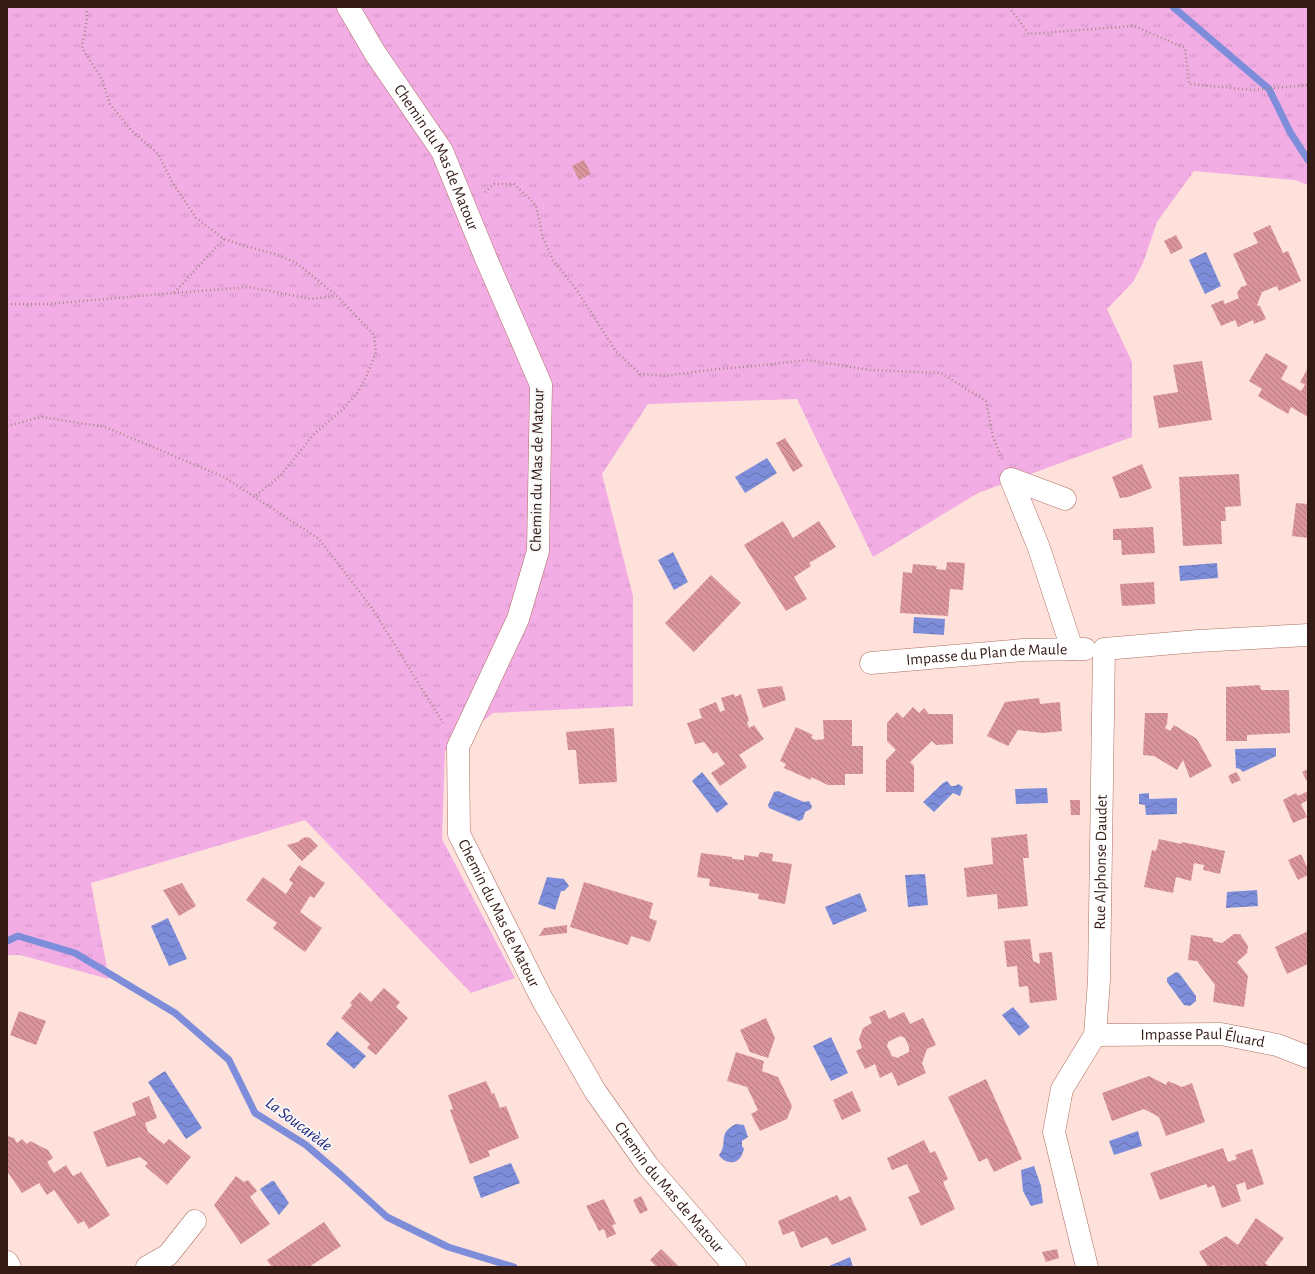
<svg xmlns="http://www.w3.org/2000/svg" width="1315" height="1274" viewBox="0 0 1315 1274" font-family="'Alegreya Sans',sans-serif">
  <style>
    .grass { fill: url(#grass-tufts) }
    .water { fill: url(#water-waves) }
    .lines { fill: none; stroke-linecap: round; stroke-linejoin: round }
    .stream { stroke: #7d8dd9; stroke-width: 7 }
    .building { fill: url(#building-back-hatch); fill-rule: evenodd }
    .minor-casing { stroke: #ae6e60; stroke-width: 23 }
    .path { stroke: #a68b85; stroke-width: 2.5; stroke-dasharray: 1 3; stroke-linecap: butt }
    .minor { stroke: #fff; stroke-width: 22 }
    .labels { text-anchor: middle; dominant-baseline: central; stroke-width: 4; stroke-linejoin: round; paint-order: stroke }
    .street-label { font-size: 16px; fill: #341b15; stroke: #f6f6f6 }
    .water-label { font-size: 17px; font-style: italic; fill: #23277f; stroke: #f6f6f6 }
  </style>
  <defs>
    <pattern id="grass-tufts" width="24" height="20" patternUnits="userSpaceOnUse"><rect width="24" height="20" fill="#f2ade5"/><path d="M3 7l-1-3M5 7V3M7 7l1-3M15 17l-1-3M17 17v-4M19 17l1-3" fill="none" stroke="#d094c4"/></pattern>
    <pattern id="water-waves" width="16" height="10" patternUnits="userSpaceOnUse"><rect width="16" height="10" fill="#7d8dd9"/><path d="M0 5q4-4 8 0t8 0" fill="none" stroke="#6772af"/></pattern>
    <pattern id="building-back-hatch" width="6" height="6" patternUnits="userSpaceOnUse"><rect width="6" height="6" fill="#da959b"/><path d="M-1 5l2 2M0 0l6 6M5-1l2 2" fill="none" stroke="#b2797d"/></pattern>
  </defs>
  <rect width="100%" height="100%" fill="#fee1da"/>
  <path class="grass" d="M7,7H1308V185L1295,180L1194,171L1157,222L1143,263L1133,282L1107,309L1132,362V437L978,493L873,557L797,399L648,404L602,474L633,596V706L493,713L445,751L442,839L515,978L471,993L305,820L91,883L109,979L20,955H7Z"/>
  <g class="water">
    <path d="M1206,252L1221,286L1205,294L1189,260Z"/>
    <path d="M767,458L777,473L745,493L735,477Z"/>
    <path d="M673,552L688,582L674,590L658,560Z"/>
    <path d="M1217,563L1218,578L1180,581L1179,566Z"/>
    <path d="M914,617L945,619L944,635L913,633Z"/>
    <path d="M1276,748V756L1243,772L1240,769L1236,768L1235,749Z"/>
    <path d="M702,772L728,804L717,813L692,781Z"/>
    <path d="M947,781L951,786H955L958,784L963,787L960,796L953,793L934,812L923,802L943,783Z"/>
    <path d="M1047,788L1048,803L1016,804L1015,789Z"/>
    <path d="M778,791L804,802L809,801L812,806L811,809L805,812L803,819L799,821L769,808L768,805L774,792Z"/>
    <path d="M1149,793V799L1177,798V814L1146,815L1145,805L1139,804V794Z"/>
    <path d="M925,874L928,905L908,907L905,875Z"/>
    <path d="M547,877L564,879L569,886L564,891H561L555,910L538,904Z"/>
    <path d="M1257,890L1258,906L1226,908L1227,892Z"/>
    <path d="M860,893L867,911L833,925L825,907Z"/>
    <path d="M168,918L187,959L169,966L151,926Z"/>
    <path d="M1176,972L1179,973L1196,996V1001L1190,1006L1184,1005L1167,982V978Z"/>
    <path d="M1013,1007L1030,1027L1019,1036L1002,1015Z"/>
    <path d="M337,1031L366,1056L354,1069L326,1044Z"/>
    <path d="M831,1037L848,1073L831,1081L813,1046Z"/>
    <path d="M165,1071L202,1128L186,1139L148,1082Z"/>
    <path d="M736,1124L744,1125L748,1137L742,1141V1146L744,1149C743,1152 741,1158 738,1160C732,1165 722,1161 719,1155C729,1143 716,1134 736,1124Z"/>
    <path d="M1138,1131L1142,1146L1114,1155L1109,1141Z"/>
    <path d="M511,1163L520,1183L481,1198L473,1177Z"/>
    <path d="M1034,1166L1041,1186L1043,1203L1031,1206L1023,1191L1021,1170Z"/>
    <path d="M272,1181H274L289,1203L279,1215L260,1189Z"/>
    <path d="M850,1257L853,1267H827Z"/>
  </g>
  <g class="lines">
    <g class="stream">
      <path d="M1173,7L1269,89L1290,132L1308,160"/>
      <path d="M7,941L18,936L75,953L175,1013L229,1060L255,1113L306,1145L341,1175L387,1217L448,1247L514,1267"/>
    </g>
  </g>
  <g class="building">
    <path d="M584,160L591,174L579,180L572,166Z"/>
    <path d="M1270,225L1283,253L1288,251L1301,281L1279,291L1277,286L1262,292L1257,305L1260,306L1266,319L1254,324L1253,320L1238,327L1235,320L1221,326L1211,305L1223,300L1225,304L1239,298L1237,293L1241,287L1247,285L1233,254L1258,243L1253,233Z"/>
    <path d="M1176,235L1183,248L1171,254L1164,241Z"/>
    <path d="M1266,353L1288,366L1281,379L1301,391L1305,385L1300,382L1308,368V417L1291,407L1288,414L1258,396L1262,389L1249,381Z"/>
    <path d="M1202,361L1212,420L1159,428L1153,396L1178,392L1173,365Z"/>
    <path d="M785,438L803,466L793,472L776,443Z"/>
    <path d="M1142,464L1152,488L1128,497L1120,498L1112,477Z"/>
    <path d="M1239,474L1241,506L1225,507L1226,521H1221L1222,544L1183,546L1179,477Z"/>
    <path d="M1296,503L1308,504V538L1292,536Z"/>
    <path d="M783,521L793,538L819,521L836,547L809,563L811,566L794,577L807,599L786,611L744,545Z"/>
    <path d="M1153,527L1155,553L1122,555L1121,540H1113V529Z"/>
    <path d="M947,562L965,563L963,590L950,589L948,616L900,613L903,572L912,573L913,564L937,566L936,569L946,570Z"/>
    <path d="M711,575L741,603L694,652L665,623Z"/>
    <path d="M1154,582L1155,604L1122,606L1120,584Z"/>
    <path d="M1260,685L1261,690H1289L1290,733L1247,735V741H1226V687Z"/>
    <path d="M782,686L786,700L763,708L757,689Z"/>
    <path d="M734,694L735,697L741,694L749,721L747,722L749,728L754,725L764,739L739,755L747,767L720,786L711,773L725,764L717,752L713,754L704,742L695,744L687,723L702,718L699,709L716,702L720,712L725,710L721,698Z"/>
    <path d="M1039,698L1040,704L1060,702L1062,731L1043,733L1018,730L1008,746L987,736L1005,702Z"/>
    <path d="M913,707L919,713L924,708L929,714H953V744L936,745L932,741L910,762L914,766V792H886V760L896,750L887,741V723L897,712L903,718Z"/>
    <path d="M1145,713H1168L1167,724L1165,728L1170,731L1174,725L1197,739L1212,766L1190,778L1183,760L1177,770L1154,756L1143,755Z"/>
    <path d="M823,720H852V746H863V774H845V785H828L811,777V780L784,768L786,764L780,761L796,727L813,735L811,738L816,740L824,739Z"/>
    <path d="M614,728L617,782L579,784L576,750H568L566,732Z"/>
    <path d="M1308,769V783L1302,772Z"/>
    <path d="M1236,772L1241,780L1232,784L1228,776Z"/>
    <path d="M1308,791V800L1301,804L1307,817L1293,823L1283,800L1296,793L1298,796Z"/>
    <path d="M1070,800H1080V815H1071Z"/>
    <path d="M1027,834L1029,858H1023L1028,906L998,909L997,894L967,897L964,868L993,864L991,838Z"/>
    <path d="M307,837L310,838L318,846L302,861L287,845L298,842L303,838Z"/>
    <path d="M1159,839L1181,844L1182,842L1225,851L1220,874L1203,870L1204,865L1194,863L1191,881L1176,877L1173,893L1144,887L1152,850L1156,851Z"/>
    <path d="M760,852L773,854L772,861L792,864L785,904L758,899L759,894L709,886L710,879L697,877L701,853L732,857V859L744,860V855L758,857Z"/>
    <path d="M1301,854L1308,869V875L1298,880L1288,860Z"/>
    <path d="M299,865L325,883L314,898L310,896L300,912L322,928L305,952L273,928L277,923L246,900L263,877L286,894L293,883L289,880Z"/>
    <path d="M584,882L653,903L649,918L657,921L650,942L631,936L628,945L570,927Z"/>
    <path d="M182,883L196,906L179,916L163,890Z"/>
    <path d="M567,925V933L539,936L544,928Z"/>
    <path d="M1308,931V964L1287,974L1275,947Z"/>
    <path d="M1234,934H1240L1248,946L1247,953L1237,962L1248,976L1244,1007L1213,1002L1215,985L1197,961L1188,960L1191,935L1213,938V941L1222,943Z"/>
    <path d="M1030,939L1033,961L1040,964L1039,953L1052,952L1057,1000L1030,1003L1028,986L1019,987L1017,966L1007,967L1004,941Z"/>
    <path d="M384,988L400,1002L396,1007L408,1018L376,1055L367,1048L370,1044L341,1018L352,1005L350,1003L360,992L371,1002Z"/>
    <path d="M885,1010L889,1019L904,1012L910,1024L923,1018L936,1045L927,1049L922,1063L926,1073L898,1086L892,1072L880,1078L875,1064L865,1069L856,1051L862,1048L859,1039L863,1028L872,1023L869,1017ZM900,1036L905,1038L909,1047V1052L897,1058L892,1056L887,1046L888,1042Z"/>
    <path d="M19,1011L46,1021L36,1045L10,1035Z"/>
    <path d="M766,1018L775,1038L768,1058L750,1052L740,1030Z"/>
    <path d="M736,1052L764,1061L762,1071L778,1077L792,1106L787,1119L760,1131L751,1114L758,1110L747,1087L727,1081Z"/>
    <path d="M1149,1076L1166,1085L1168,1081L1182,1087L1192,1083L1205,1122L1166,1136L1159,1117L1144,1109L1112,1121L1102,1093Z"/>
    <path d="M986,1079L1022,1159L994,1172L987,1158L979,1162L948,1097Z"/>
    <path d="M486,1081L492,1094L494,1093L500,1108L506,1106L519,1138L488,1151L490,1156L470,1164L450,1110L453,1109L448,1095Z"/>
    <path d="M852,1091L861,1111L842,1120L833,1100Z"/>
    <path d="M149,1096L157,1118L145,1123L148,1132L164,1144L169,1139L191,1157L167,1185L145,1166L148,1163L140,1157L107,1167L93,1132L136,1115L132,1103Z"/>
    <path d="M7,1136L14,1138L17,1143L22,1139L27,1144L30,1141L48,1150L53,1158L47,1162L54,1173L66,1165L73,1176L81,1172L110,1215L89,1229L84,1221L78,1224L54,1190L47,1195L39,1183L22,1193L7,1171Z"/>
    <path d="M924,1140L930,1153L935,1151L948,1179L943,1182L955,1209L921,1226L908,1197L920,1192L907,1164L892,1170L887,1158Z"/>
    <path d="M1223,1148L1228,1162L1237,1159L1235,1155L1252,1149L1264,1184L1247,1190L1245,1182L1236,1185L1241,1201L1222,1208L1214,1185L1208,1188L1206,1184L1160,1200L1150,1173Z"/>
    <path d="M236,1176L244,1182L248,1180L257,1191L250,1197L270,1224L241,1244L214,1205Z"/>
    <path d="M837,1195L840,1201L850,1196L867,1230L832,1245L827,1237L801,1248L794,1231L783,1235L778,1221Z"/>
    <path d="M641,1196L648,1210L640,1214L633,1200Z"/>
    <path d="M604,1199L616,1224L612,1225L616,1234L607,1238L604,1229L599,1231L586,1206Z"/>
    <path d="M1256,1218L1284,1238L1265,1263L1270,1267H1227L1224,1265L1220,1267H1208L1199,1252L1226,1236L1238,1245Z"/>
    <path d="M324,1222L341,1246L309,1267H272L267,1260Z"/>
    <path d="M661,1249L679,1267H657L650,1260Z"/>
    <path d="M1057,1249L1059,1258L1046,1262L1042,1252Z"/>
  </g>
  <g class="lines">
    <defs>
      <g id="minor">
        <path id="s1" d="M348,7L375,53L442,151L485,256L541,385L538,551L518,619L458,747L459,834L542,999L595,1091L648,1166L735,1267"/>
        <path d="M1065,499L1011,479L1039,548L1072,649"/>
        <path id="s2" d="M871,663L1023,650L1085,649"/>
        <path id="s3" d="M1095,1035L1221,1034L1277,1045L1308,1057"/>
        <path d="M7,1262L10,1267"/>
        <path d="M147,1267L168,1255L195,1221"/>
        <path id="s4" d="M1087,1267L1054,1132L1062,1089L1095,1035L1099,980L1104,649L1198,641L1308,635"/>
      </g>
    </defs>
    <use href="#minor" class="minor-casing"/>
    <g class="path">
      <path d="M87,7V18L82,48L102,79L110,104L131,130L158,154L172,182L196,218L224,239L245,246L274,254L295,262L336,295L374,335L376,352L367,375L358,392L343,409L314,434L280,476L254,497"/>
      <path d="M1009,7L1029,34L1134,26L1185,48L1189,84L1254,90L1308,85"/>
      <path d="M485,192L494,184H514L536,205L543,238L553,260L576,289L615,350L640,374L665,376L717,369L755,366L807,360L870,370L941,373L986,401L993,437L1002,459"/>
      <path d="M174,293L249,287L311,299L336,296"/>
      <path d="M7,304H48L174,293L224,239"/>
      <path d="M7,426L42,417L105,427L224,477L319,539L372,608L443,723"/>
    </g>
    <use href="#minor" class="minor"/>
  </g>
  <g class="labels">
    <g class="street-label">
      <text stroke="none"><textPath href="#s1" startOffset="175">Chemin du Mas de Matour</textPath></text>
      <text transform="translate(537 470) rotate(-89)">Chemin du Mas de Matour</text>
      <text stroke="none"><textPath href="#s2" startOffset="116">Impasse du Plan de Maule</textPath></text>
      <text stroke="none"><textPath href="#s4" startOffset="419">Rue Alphonse Daudet</textPath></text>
      <text stroke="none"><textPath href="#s1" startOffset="980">Chemin du Mas de Matour</textPath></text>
      <text stroke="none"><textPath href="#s3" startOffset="108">Impasse Paul Éluard</textPath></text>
      <text stroke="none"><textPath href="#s1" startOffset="1304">Chemin du Mas de Matour</textPath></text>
    </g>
    <g class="water-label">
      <text transform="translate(299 1124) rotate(37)">La Soucarède</text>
    </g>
  </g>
  <rect width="1315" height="1274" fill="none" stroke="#341b15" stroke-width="16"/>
</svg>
